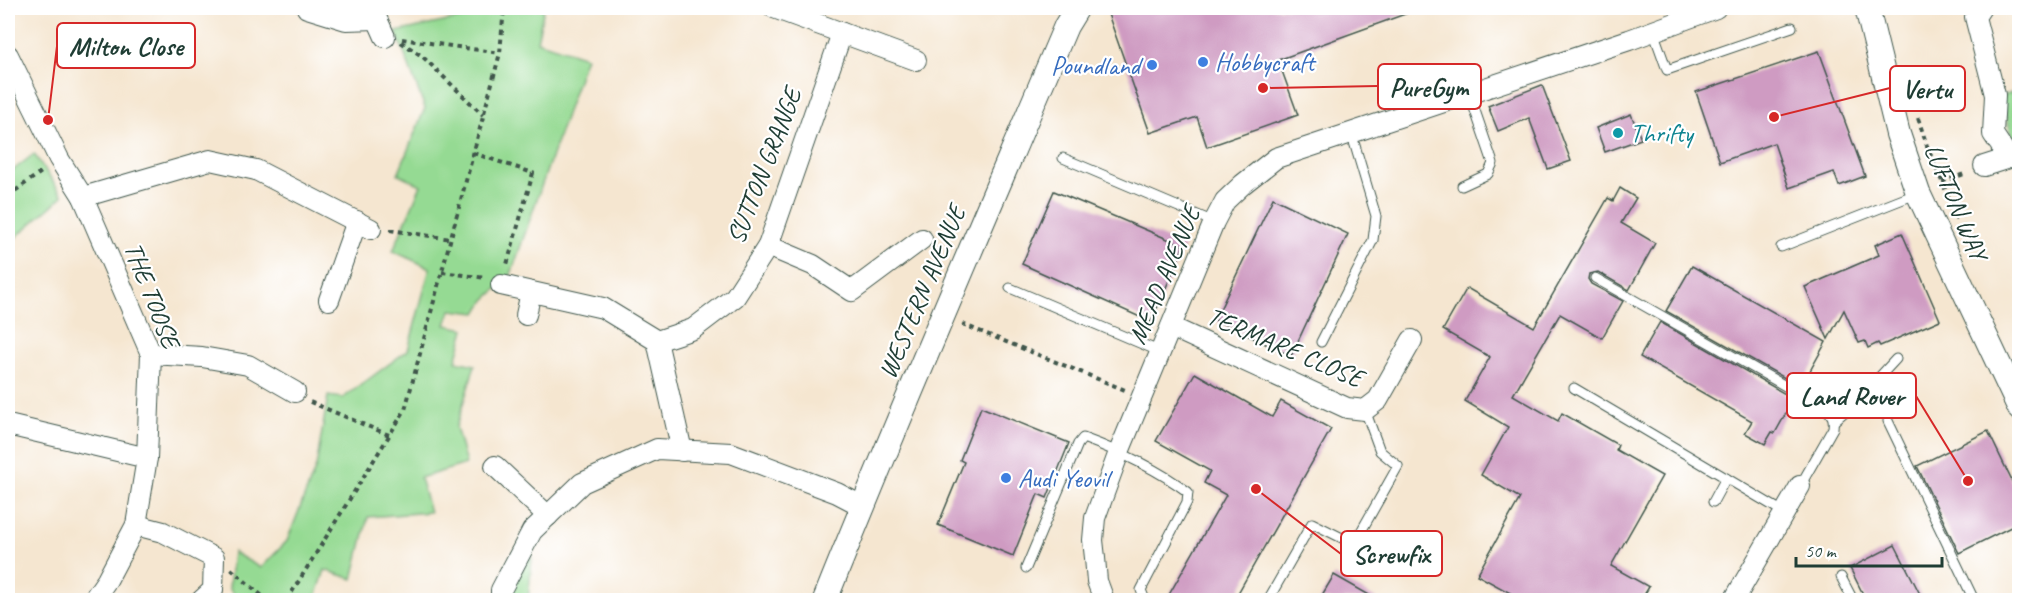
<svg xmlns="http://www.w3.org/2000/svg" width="2027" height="608" viewBox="0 0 2027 608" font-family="Caveat,sans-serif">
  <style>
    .green { fill: #95da93; stroke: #5a8c64; stroke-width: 1.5 }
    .building { fill: #cf9bc2 }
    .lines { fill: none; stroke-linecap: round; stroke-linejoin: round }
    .service-casing { stroke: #3f564b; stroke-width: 11 }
    .minor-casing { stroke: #3f564b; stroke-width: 22 }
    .tertiary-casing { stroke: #3f564b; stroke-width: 26 }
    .path { stroke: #3f564b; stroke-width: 4; stroke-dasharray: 4.5 4.5; stroke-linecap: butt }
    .service { stroke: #fff; stroke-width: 9 }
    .minor { stroke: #fff; stroke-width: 20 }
    .tertiary { stroke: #fff; stroke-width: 24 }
    .shop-dot { fill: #3f7fe0; stroke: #fff; stroke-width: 2 }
    .culture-dot { fill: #0f9aa8; stroke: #fff; stroke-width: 2 }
    .labels { text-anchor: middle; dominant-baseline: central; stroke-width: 4.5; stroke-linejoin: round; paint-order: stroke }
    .shop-label { font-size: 26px; fill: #366cbe; stroke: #fff; text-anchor: start }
    .culture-label { font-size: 26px; fill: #0d838f; stroke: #fff; text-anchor: start }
    .street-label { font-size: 26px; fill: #1f3d34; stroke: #fff }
    .leader { fill: none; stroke: #d62828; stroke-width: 2 }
    .callout-dot { fill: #d62828; stroke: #fff; stroke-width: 2 }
    .callout { fill: #fff; stroke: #d62828; stroke-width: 2 }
    .callout-label { font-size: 27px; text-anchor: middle; font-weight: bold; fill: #1f3d34 }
  </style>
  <rect width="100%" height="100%" fill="#fff"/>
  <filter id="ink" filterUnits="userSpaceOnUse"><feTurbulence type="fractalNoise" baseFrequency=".0167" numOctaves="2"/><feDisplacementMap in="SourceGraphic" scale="12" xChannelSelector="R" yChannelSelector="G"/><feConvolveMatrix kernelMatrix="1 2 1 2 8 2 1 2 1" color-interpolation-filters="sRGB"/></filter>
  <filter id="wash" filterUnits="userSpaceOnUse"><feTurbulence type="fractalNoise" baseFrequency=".008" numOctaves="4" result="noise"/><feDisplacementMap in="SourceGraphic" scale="24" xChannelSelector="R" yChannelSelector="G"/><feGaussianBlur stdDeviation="1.35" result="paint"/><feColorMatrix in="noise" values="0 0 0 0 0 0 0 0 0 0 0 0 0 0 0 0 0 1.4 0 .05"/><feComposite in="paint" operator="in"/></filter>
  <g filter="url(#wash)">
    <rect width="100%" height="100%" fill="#f5e6d0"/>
    <g class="green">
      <path d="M469,8H544L537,41L586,57L510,277L485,300L477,313L451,310L446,325L465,329L456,361L475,365L456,427L466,464L420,478L430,512L368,517L353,579L325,570L315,600H238L229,588L233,552L261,568L287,541L316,467L328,396L343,398L408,350L430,268L393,251L421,185L398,174L425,108L396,32L466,17Z"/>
      <path d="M2019,91V147L2015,148L2001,96Z"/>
      <path d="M34,154L63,196L8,244V174Z"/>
      <path d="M528,558H532L528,600H509L511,593Z"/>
    </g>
    <g id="blocks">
      <g class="building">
        <path d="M1126,8H1419V9L1278,60L1298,115L1207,147L1197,117L1150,133L1108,14Z"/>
        <path d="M1819,51L1865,176L1839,186L1834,172L1789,188L1774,143L1720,162L1696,92Z"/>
        <path d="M1542,85L1571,161L1548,169L1529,118L1498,131L1488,106Z"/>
        <path d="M1631,114L1641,139L1605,152L1596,128Z"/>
        <path d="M1620,188L1636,198L1621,223L1655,243L1629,290L1598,272L1589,274L1588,279L1591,284L1623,301L1602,338L1560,314L1513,395L1558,421L1562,413L1618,445L1616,450L1662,476L1611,566L1649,587L1641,600H1523L1477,575L1520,498L1481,475L1508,427L1465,401L1490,357L1443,330L1467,288L1534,327L1608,198L1613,201Z"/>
        <path d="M1054,191L1184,246L1151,322L1022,264Z"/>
        <path d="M1273,198L1348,234L1291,356L1215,320Z"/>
        <path d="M1902,233L1940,320L1880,346L1878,343L1868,348L1865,341L1859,343L1844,310L1828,339L1805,287L1879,255L1875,245Z"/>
        <path d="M1692,266L1826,342L1801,387L1666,311Z"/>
        <path d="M1660,322L1794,399L1775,433L1772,432L1765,444L1745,433L1752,421L1640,357Z"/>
        <path d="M1195,373L1272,417L1281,401L1331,429L1234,600H1166L1226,495L1204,483L1210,471L1156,441Z"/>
        <path d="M981,407L1069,443L1047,498L1038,494L1013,556L938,525L964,462L960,460Z"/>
        <path d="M1988,431L2019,496V523L1959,553L1917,466Z"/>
        <path d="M1895,545L1923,600H1866L1850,568Z"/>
        <path d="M1334,575L1378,600H1319Z"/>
      </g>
    </g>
  </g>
  <g filter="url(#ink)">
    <use href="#blocks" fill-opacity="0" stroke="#3f564b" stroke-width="1.5"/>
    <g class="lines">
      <defs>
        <g id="service">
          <path d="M1653,31L1667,70L1792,27"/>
          <path d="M1063,158L1214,222"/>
          <path d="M1462,186L1488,174L1493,163L1469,93"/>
          <path d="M1781,247L1916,194"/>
          <path d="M1595,278L1826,409C1833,415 1834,419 1833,428L1800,486"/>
          <path d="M1010,288L1161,352"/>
          <path d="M1321,342L1373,240L1376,216L1351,132"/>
          <path d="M1574,388L1785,513"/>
          <path d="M1834,421L1858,400L1896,359"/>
          <path d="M1888,421L1974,600"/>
          <path d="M1713,502L1726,478"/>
          <path d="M1026,568L1078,444L1083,438C1121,452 1156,468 1188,492L1187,502L1141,590L1145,600"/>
          <path d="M1841,577L1853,600"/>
          <path d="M1268,600L1312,523L1354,544L1398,466L1380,451L1365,410"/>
        </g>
        <g id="minor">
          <path d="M307,8L346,20L377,19L385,37"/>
          <path d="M774,8L916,60"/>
          <path d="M1981,8L1975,17L1995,95L1993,134L2009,158H2020"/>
          <path d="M8,55L59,159L83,197L151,354L147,458L136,525L107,580L93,600"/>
          <path d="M1984,166L2009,158"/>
          <path d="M83,197L210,160L256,170L371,229"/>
          <path d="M768,246L813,265L852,291L922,239"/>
          <path d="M501,285L603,308L657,341L682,451"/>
          <path d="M329,300L357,221"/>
          <path d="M526,315L531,292"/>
          <path d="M1171,327L1347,408L1365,410L1378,400L1412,340"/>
          <path d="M657,341L693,329L735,297L768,246L842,33"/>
          <path d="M151,354L202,357L248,365L295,392"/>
          <path d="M8,425L147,458"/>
          <path d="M495,466L548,516"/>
          <path d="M136,525L163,532L214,558L213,590L202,600"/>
          <path d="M501,600V590L532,531L582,483L657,449L731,453L837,493L862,506"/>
          <path d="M1104,600L1097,581L1095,558L1093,540L1095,518L1119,452L1214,222L1225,201L1243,184L1276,158L1629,40L1716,8"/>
          <path d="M1734,600L1800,486"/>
        </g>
        <g id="tertiary">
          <path d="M1867,8L1898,134L1918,193L2020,409"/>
          <path d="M825,600C902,407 985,217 1066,26L1077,8"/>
        </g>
      </defs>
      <use href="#service" class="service-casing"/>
      <use href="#minor" class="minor-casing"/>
      <use href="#tertiary" class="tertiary-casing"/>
      <g class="path">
        <path d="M402,39L500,53"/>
        <path d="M401,42L422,56L483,115"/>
        <path d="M1918,118L1927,146L1957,217L1954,218"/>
        <path d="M473,153L533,173L506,268"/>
        <path d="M1942,182L1967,173"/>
        <path d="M8,196L44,170"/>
        <path d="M390,230L451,239"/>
        <path d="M442,272L486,278"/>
        <path d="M962,324L1125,390"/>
        <path d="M310,402L389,435"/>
        <path d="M231,569L267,600"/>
        <path d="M287,600L405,410L500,53L504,8"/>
      </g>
      <use href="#service" class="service"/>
      <use href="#minor" class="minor"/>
      <use href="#tertiary" class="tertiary"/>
    </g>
  </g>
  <g class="shop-dot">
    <circle cx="1203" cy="62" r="6"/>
    <circle cx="1152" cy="65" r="6"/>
    <circle cx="1006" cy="478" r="6"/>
  </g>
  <circle class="culture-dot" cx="1618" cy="133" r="6"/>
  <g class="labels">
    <g class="shop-label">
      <text x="1215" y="62">Hobbycraft</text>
      <text x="1140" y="65" text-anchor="end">Poundland</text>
      <text x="1018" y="478">Audi Yeovil</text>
    </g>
    <g class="culture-label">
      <text x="1630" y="133">Thrifty</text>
    </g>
    <g class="street-label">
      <text transform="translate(764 166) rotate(-69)">SUTTON GRANGE</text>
      <text transform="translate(1956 202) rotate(67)">LUFTON WAY</text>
      <text transform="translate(1164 275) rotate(-67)">MEAD AVENUE</text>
      <text transform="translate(922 292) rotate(-67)">WESTERN AVENUE</text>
      <text transform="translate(152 295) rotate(69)">THE TOOSE</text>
      <text transform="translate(1285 347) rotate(23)">TERMARE CLOSE</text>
    </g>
  </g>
  <path class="leader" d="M48 120L57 46M1263 88L1378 86M1774 117L1890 88M1968 481L1916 396M1256 489L1341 554"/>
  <g class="callout-dot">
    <circle cx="48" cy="120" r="6"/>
    <circle cx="1263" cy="88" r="6"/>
    <circle cx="1774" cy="117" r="6"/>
    <circle cx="1968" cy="481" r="6"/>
    <circle cx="1256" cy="489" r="6"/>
  </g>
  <g class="callout">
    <rect x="57" y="23" width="138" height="45" rx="6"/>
    <rect x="1378" y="64" width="103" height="45" rx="6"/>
    <rect x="1890" y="66" width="75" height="45" rx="6"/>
    <rect x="1787" y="373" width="129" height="45" rx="6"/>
    <rect x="1341" y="531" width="101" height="45" rx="6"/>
  </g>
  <g class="callout-label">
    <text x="126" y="55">Milton Close</text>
    <text x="1429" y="96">PureGym</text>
    <text x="1927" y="98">Vertu</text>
    <text x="1852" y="405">Land Rover</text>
    <text x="1391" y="563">Screwfix</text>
  </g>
  <rect width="2027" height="608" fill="none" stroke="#fff" stroke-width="30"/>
  <path d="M1796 557v9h146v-9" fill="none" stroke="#1f3d34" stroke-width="3"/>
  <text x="1805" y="557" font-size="18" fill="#1f3d34" stroke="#ffffff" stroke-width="4.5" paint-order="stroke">50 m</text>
</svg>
